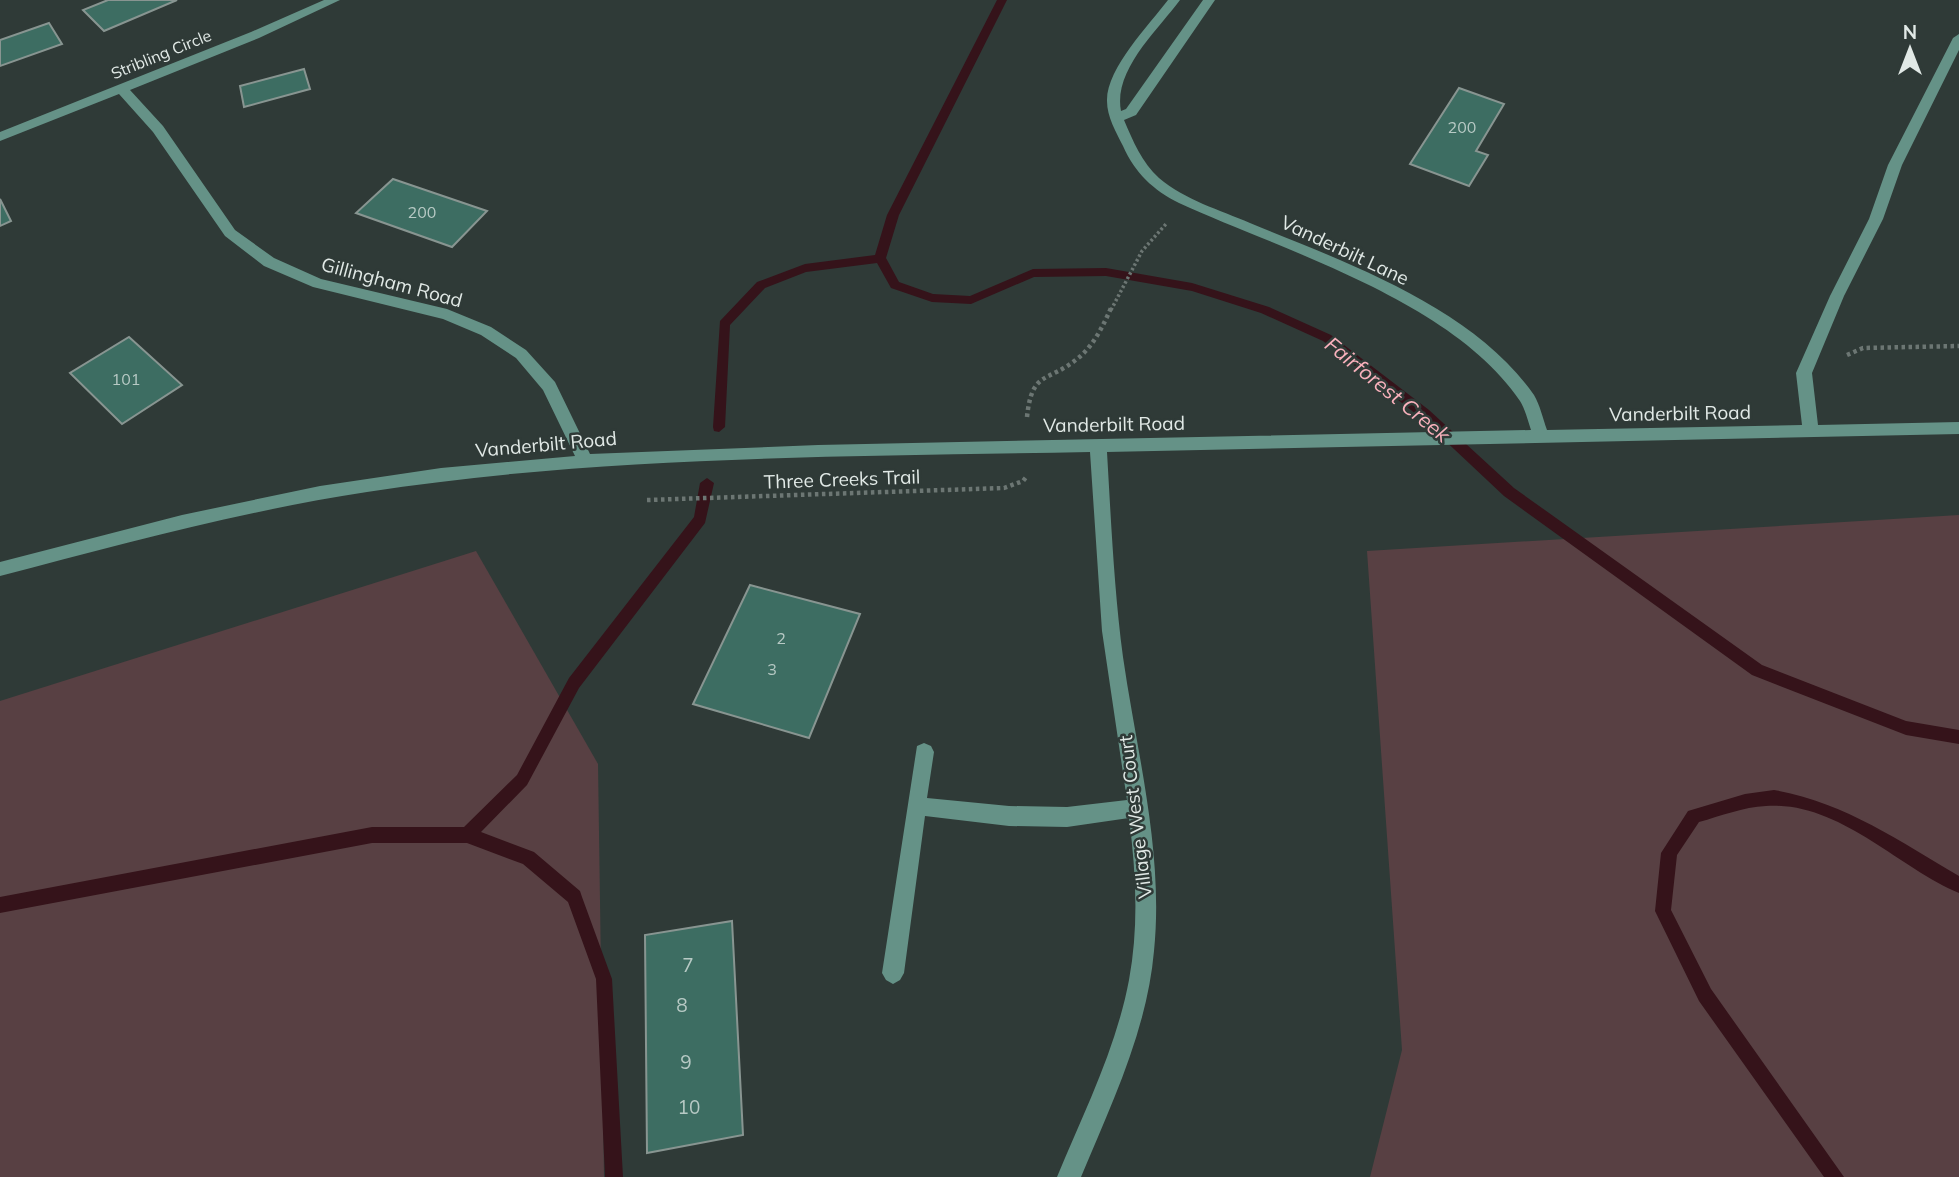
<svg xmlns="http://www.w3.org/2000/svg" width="1959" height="1177" viewBox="0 0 1959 1177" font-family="Mulish,sans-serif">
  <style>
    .green { fill: #584043 }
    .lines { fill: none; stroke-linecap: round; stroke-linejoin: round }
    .stream { fill: #35131a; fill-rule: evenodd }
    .building { fill: #3d6d62; stroke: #889591; stroke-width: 2 }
    .path-far1 { stroke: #6c7673; stroke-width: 3.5; stroke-dasharray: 2.5 2.5; stroke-linecap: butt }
    .path { stroke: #6c7673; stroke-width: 4.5; stroke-dasharray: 3.5 3.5; stroke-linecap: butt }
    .minor { fill: #659287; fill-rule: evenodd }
    .labels { text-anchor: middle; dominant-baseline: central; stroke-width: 5; stroke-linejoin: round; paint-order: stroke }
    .far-street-label { font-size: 16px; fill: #e1e9e6; stroke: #2f3a37 }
    .number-label { font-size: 16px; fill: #b8cac5 }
    .street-label { font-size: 19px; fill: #e1e9e6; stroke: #2f3a37 }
    .near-number-label { font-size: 19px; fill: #b8cac5 }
    .water-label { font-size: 21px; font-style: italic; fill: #f9b1bc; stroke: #2f3a37 }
  </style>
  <rect width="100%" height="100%" fill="#2f3a37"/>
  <g class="green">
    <path d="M1959,515V1177H1370L1402,1050L1367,551Z"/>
    <path d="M476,551L598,764L604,1177H0V701Z"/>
  </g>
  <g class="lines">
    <g class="stream">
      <path d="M997,0H1007L899,215L886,258L899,282L933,294L970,296L1033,269L1106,268L1192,283L1269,307L1331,335L1429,410L1514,488L1762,665L1906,721L1959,730V744L1906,735L1752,675L1504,496L1421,418L1323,341L1261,313L1192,291L1106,276L1034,277L971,304L932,302L891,288L877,263L806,272L765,288L730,325L725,427L719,432L714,431L713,427L720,321L757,282L805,264L875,255L887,215Z"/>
      <path d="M707,478L714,483L705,523L579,688L527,785L481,832L534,852L580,891L582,897L612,979L623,1177H605L596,979L568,902L523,864L467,843H372L0,913V897L372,827H464L517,775L569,678L694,517L700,483Z"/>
      <path d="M1774,790C1844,802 1899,841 1959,876V893C1897,867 1839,801 1766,806C1743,807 1721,816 1699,822L1677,855L1671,910L1711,989L1844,1177H1824L1699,1001L1655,911L1661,853L1688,811L1745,794Z"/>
    </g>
  </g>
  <g class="building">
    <path d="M108,0H177L104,31L83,10Z"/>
    <path d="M49,23L62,44L0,66V40Z"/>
    <path d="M304,69L310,89L244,107L240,86Z"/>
    <path d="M1459,88L1504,104L1476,151L1488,155L1469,186L1410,164Z"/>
    <path d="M393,179L487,211L452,247L356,213Z"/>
    <path d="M0,199L11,221L0,226Z"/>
    <path d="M129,337L182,385L122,424L70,373Z"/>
    <path d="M750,585L860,614L809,738L693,704Z"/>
    <path d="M732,921L743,1135L647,1153L645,935Z"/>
  </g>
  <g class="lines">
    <path class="path-far1" d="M1111,310L1142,251L1166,224"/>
    <g class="path">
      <path d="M1847,355L1863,348L1959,346"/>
      <path d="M1027,417C1032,370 1047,383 1077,359C1093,347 1103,326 1111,308"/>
      <path d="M647,500L1004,488L1023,481L1027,476"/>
    </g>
    <path class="minor" d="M324,0H340L259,38L130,90L163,126L235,230L274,258L321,279L447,309L491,327L526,350L555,382L590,454L818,445L1531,430C1528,421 1525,409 1520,401C1453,301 1284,251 1179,203C1153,190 1135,173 1123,146C1116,132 1107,117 1107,101C1106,69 1149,25 1168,0H1180C1158,30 1113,70 1121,111L1126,109L1203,0H1215L1136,115L1124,120C1133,141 1142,163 1159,178C1185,200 1220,210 1250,223C1345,262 1473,307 1534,395C1540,405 1543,419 1547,430L1802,425L1796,373L1830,296L1869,219L1888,165L1953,38L1959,34V50L1902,165L1883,219L1844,296L1812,373L1818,425L1959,422V434L1107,452C1111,520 1114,589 1123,657C1137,754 1164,853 1154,951C1147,1031 1111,1105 1081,1177H1057C1084,1112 1116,1049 1129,980C1139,926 1136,872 1129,818L1067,827L1009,826L925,816L904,973L900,980L893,984L886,980L882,973L917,746L924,743L931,746L934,752L927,798L1009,806L1067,807L1127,800L1102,631L1090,452C849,457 605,455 367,492C243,511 121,544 0,576V562L182,515L320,486L441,468L575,456L543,390L516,358L481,335L443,319L313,287L264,266L225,236L153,132L119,94L0,141V132L251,32Z"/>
  </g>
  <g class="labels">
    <g class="far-street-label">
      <text transform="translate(161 54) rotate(-22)">Stribling Circle</text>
    </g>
    <g class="number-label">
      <text x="1462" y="127">200</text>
      <text x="422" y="212">200</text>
      <text x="126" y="379">101</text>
      <text x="781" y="638">2</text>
      <text x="772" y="669">3</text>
    </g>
    <g class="street-label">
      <text transform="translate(1345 250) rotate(25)">Vanderbilt Lane</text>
      <text transform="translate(392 282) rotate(15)">Gillingham Road</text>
      <text transform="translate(1680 413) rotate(-1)">Vanderbilt Road</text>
      <text transform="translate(1114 424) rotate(-1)">Vanderbilt Road</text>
      <text transform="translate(546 444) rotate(-5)">Vanderbilt Road</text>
      <text transform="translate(842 479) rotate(-2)">Three Creeks Trail</text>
      <text transform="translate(1135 817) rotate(-97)">Village West Court</text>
    </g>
    <g class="near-number-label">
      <text x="688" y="965">7</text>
      <text x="682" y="1005">8</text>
      <text x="686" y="1062">9</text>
      <text x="689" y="1107">10</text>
    </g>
    <g class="water-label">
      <text transform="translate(1388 389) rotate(39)">Fairforest Creek</text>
    </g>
  </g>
  <g transform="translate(1910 49)" stroke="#2f3a37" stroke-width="5" paint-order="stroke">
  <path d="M0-5L12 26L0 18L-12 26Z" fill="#e1e9e6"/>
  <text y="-10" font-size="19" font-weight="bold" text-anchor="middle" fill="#e1e9e6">N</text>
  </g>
</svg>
